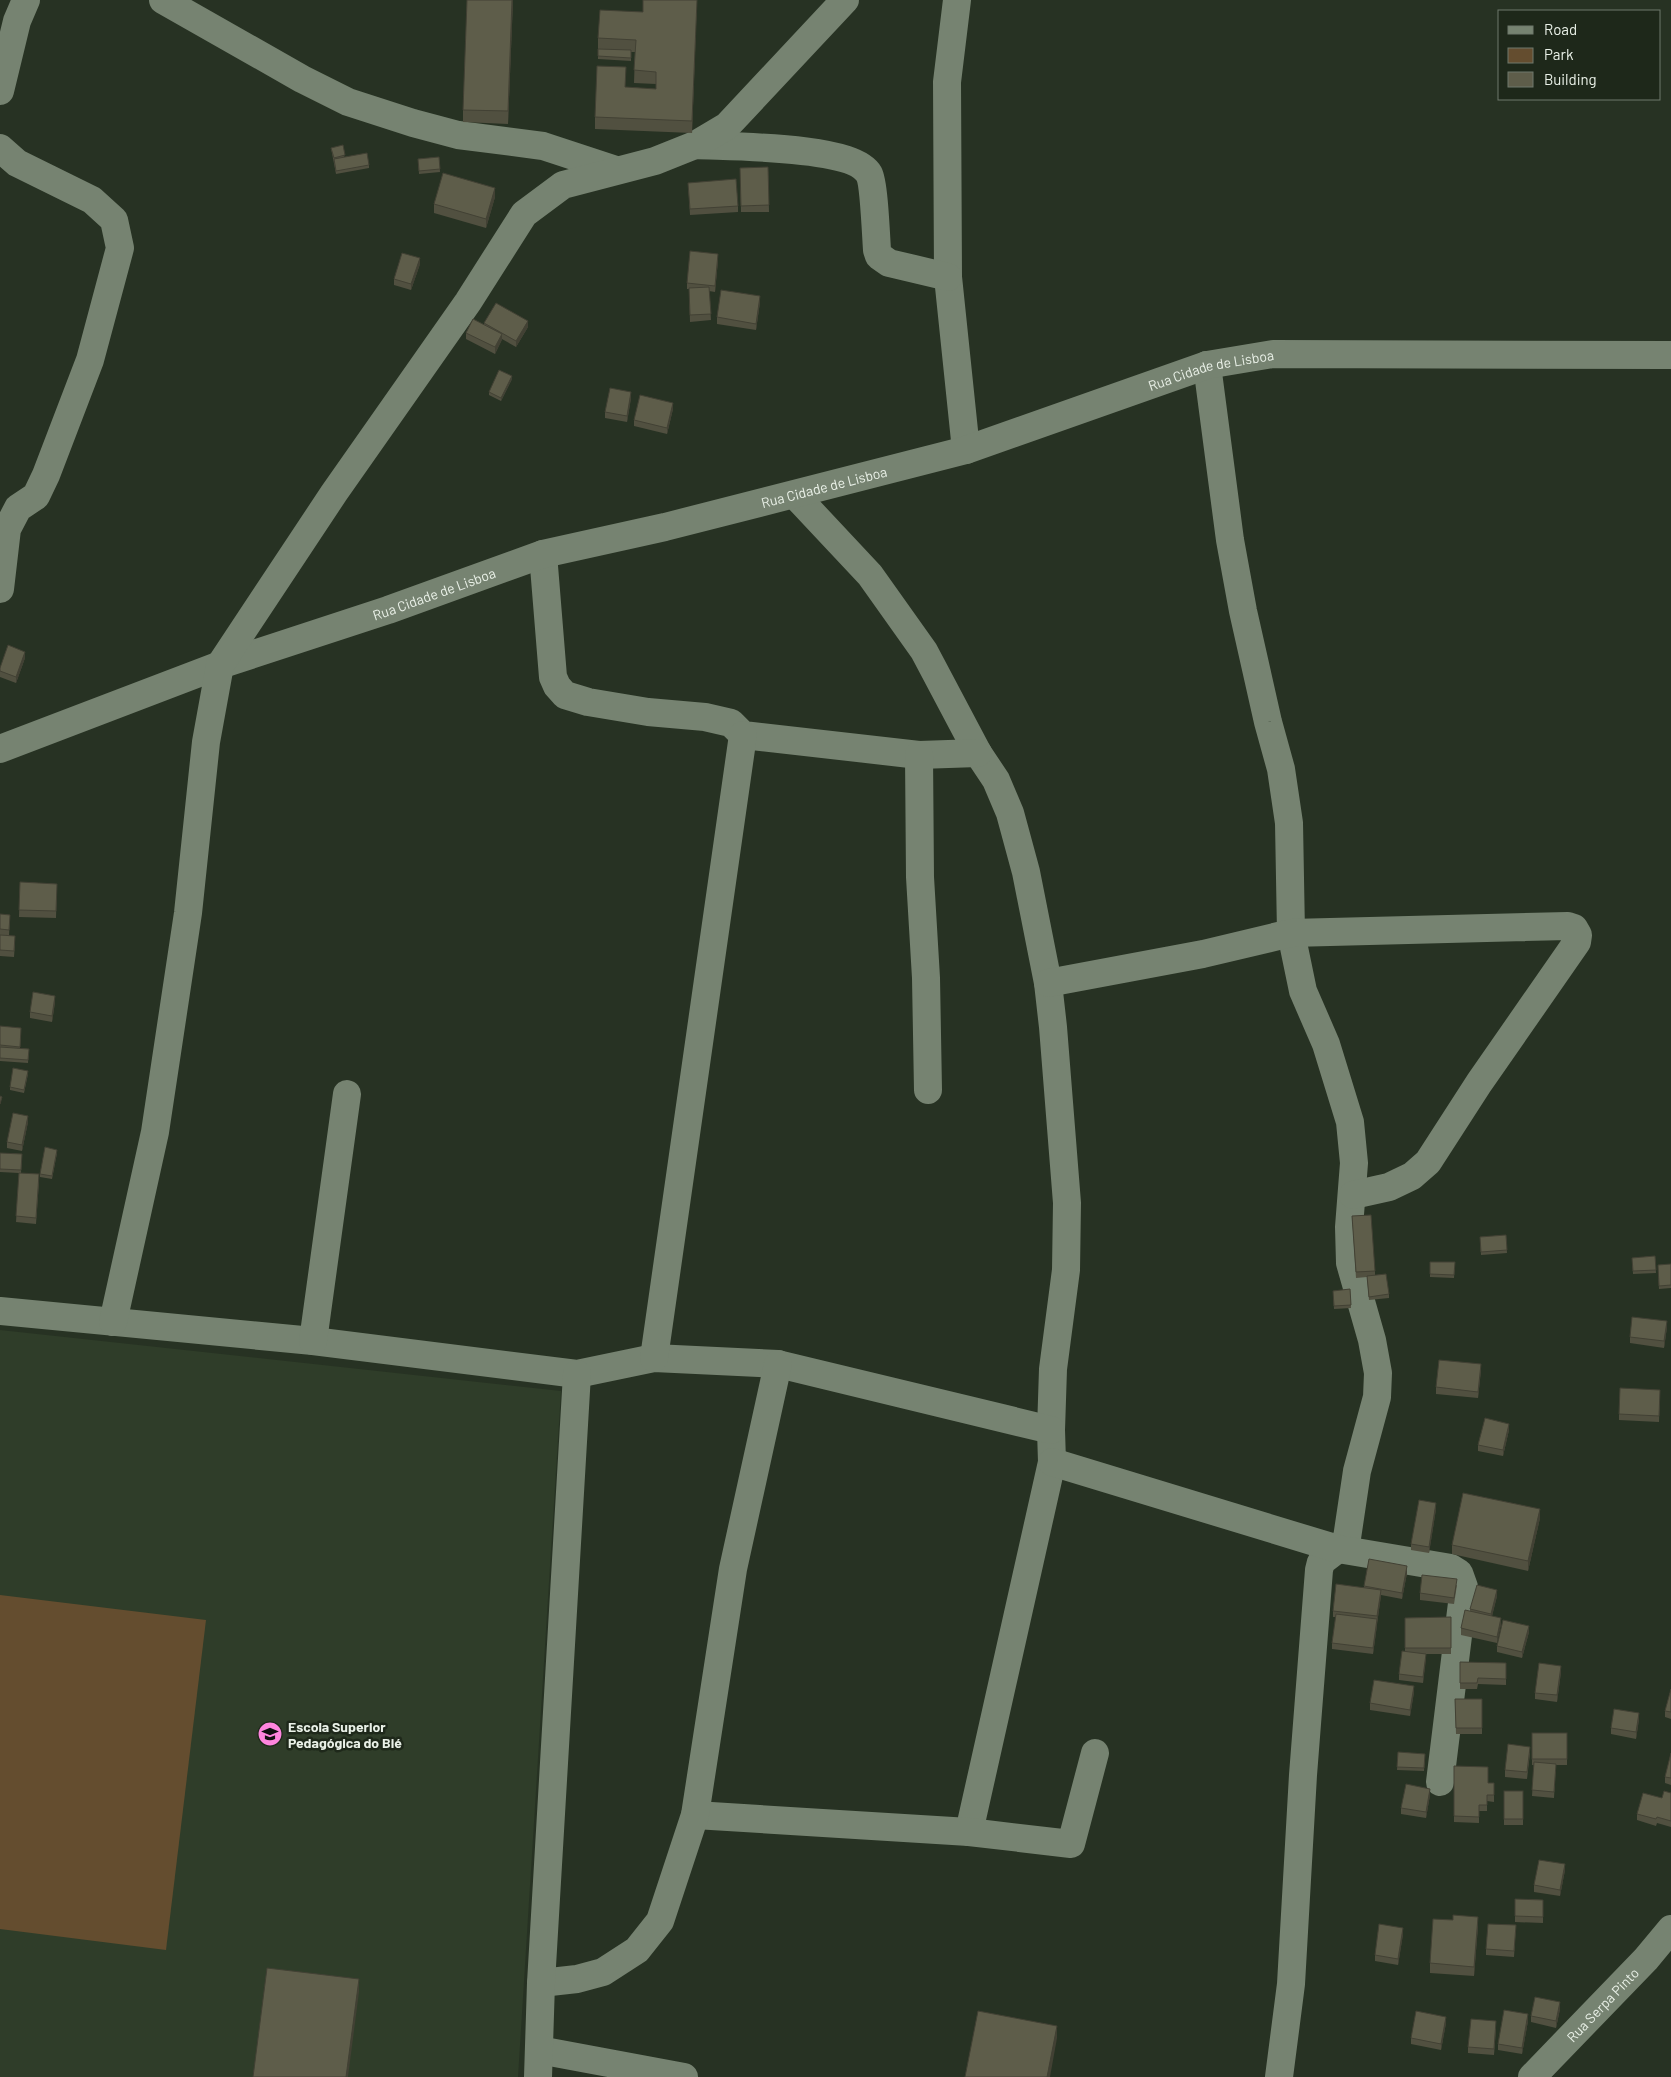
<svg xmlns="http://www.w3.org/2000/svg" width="1671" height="2077" viewBox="0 0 1671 2077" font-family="Barlow,sans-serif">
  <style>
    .built { fill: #2f3d29 }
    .green { fill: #644d2f }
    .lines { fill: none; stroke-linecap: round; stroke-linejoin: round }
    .minor { stroke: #768371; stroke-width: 28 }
    .wall { fill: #515040 }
    .shaded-wall { fill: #424134 }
    .building { fill: #5e5d4a; stroke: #424134 }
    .labels { text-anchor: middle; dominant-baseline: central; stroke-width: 5; stroke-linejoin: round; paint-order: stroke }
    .street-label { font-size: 14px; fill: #e9f0e7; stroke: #1e281a }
    .poi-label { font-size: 14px; font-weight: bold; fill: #e9f0e7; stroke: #1e281a; text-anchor: start }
  </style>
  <rect width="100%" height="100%" fill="#273223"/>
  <path class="built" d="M0,1330L561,1391L518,2077H0Z"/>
  <path class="green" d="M0,1595L206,1620L166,1950L0,1929Z"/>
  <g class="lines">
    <g class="minor">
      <path d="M163,0L302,79L348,102L413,123L458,135L543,146L616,170"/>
      <path d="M957,0L947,82L948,277L966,450"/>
      <path d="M0,91L17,21L26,0"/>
      <path d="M695,145C728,147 852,145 869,174C874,183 876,236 877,250L879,256L889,263L948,277"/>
      <path d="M0,148L17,163L92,200L114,220L120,248L90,360L46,475L36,496L18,508L7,529L0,589"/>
      <path d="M1207,365L1230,540L1243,611L1268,722L1281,769L1289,823L1291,933L1303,991L1326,1044L1350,1122L1354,1163L1349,1227L1350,1263L1372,1340L1378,1373L1377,1397L1357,1471L1347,1538L1338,1549L1321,1562L1319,1570L1303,1775L1291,1984L1279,2077"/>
      <path d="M795,495L870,575L924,651L978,753L996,780L1010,813L1026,872L1048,983L1053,1027L1067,1203L1066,1270L1053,1369L1051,1430L1052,1462L969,1832"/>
      <path d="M543,554L553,677L557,686L565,695L588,702L648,712L705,717L731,723L743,735L919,755L978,753"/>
      <path id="s1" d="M0,749L220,665L388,610L543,554L665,527L966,450L1207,365L1273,354L1671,355"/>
      <path d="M919,755L920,877L926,978L928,1090"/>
      <path d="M1048,983L1203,954L1291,933L1568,926L1574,928L1578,935L1577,942L1479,1083L1428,1162L1412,1176L1389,1187L1353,1195"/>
      <path d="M0,1311L313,1341L577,1374L654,1358L778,1364L1051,1430"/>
      <path d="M113,1322L155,1132L188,913L206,742L220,665L334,493L468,302L524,214L563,185L655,161L695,145L727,126L845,0"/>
      <path d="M313,1341L347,1094"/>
      <path d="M654,1358L743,735"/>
      <path d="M1052,1462L1338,1549L1451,1568L1459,1573L1464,1587L1440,1782"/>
      <path d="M695,1815L969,1832L1071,1844L1095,1753"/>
      <path d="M541,1983L577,1979L603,1972L637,1950L660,1921L695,1815L733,1569L778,1364"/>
      <path d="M539,2050L684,2077"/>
      <path d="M538,2077L541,1983L577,1374"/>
      <path id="s2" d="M1532,2077L1646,1959L1671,1929"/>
    </g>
  </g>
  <g class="wall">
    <path d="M513,0L508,124L463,122V110Z"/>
    <path d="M643,0H697L692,133L595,129V117L625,87L656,89V84L634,83L635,52H631V61L598,59V38L643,12Z"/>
    <path d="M331,148L345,157L369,165V168L336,174Z"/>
    <path d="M439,157L440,172L419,174L418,159Z"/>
    <path d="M768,167L769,212H741L740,168Z"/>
    <path d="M688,183L738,206V212L690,215Z"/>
    <path d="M495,197L486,228L434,213V204Z"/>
    <path d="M718,260L715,292L709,291L711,320L690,322L689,289H687V283Z"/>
    <path d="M420,264L411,290L394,285V279Z"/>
    <path d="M760,302L756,330L717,324V317Z"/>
    <path d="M484,323L528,327L516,347L502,339L495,354L466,339V333L484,325Z"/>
    <path d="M512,379L501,401L489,395V392Z"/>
    <path d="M631,398L627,422L605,418V412Z"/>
    <path d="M673,409L667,434L634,426V420Z"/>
    <path d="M25,658L16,683L0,677V668Z"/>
    <path d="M20,882L57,884L56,918L19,917Z"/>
    <path d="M0,914L10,915L9,936L15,943L14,957L0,956Z"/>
    <path d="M55,1002L52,1022L30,1018V1012Z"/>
    <path d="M21,1028L20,1048L29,1049L28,1063L0,1061V1030Z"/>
    <path d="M28,1074L24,1093L10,1090V1087Z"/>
    <path d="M28,1122L22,1151L7,1148V1142Z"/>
    <path d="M0,1153L22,1154L21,1173L39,1181L36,1224L16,1222L19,1173L0,1172Z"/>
    <path d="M57,1153L52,1179L40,1177V1174Z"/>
    <path d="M1352,1216L1375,1271V1275L1389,1294V1298L1369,1300L1367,1277L1356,1278Z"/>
    <path d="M1506,1235L1507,1253L1481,1255L1480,1237Z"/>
    <path d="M1655,1256L1656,1273L1633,1274L1632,1258Z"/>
    <path d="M1430,1262H1455L1454,1278L1430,1277Z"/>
    <path d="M1671,1264V1288L1659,1289L1658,1265Z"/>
    <path d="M1350,1289L1351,1308L1334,1309L1333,1291Z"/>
    <path d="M1667,1327L1664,1348L1630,1343V1337Z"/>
    <path d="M1481,1370L1478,1398L1436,1394V1387Z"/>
    <path d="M1660,1390L1659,1422L1619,1420V1414Z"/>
    <path d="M1509,1430L1503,1456L1478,1451V1445Z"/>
    <path d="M1436,1509L1429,1553L1411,1550V1544Z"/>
    <path d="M1540,1518L1528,1571L1452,1554V1545Z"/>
    <path d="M1407,1573L1402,1599L1381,1595L1373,1654L1332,1649V1643L1336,1617H1333V1611L1364,1587V1586Z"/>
    <path d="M1457,1585L1454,1604L1420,1600V1593Z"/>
    <path d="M1497,1596L1492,1616L1501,1624L1497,1643L1461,1635V1628L1470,1611V1609Z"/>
    <path d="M1451,1617V1654H1426L1423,1683L1399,1680V1674L1405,1651V1618Z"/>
    <path d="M1529,1632L1522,1658L1497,1652V1646Z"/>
    <path d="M1460,1662L1506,1663V1685L1478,1684L1477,1689H1460Z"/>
    <path d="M1561,1672L1557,1702L1535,1699V1693Z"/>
    <path d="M1671,1689V1719L1665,1717V1711Z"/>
    <path d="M1414,1692L1410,1716L1370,1710V1703Z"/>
    <path d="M1455,1699H1482V1734H1456Z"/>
    <path d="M1639,1719L1636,1739L1611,1734V1728Z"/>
    <path d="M1532,1733H1567V1765H1556L1554,1798L1532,1796L1534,1765H1532Z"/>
    <path d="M1398,1752L1425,1754L1424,1771L1397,1770Z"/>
    <path d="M1530,1753L1527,1779L1505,1777V1770Z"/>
    <path d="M1671,1753V1785L1665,1783V1777Z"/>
    <path d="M1454,1766L1488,1783H1494V1802L1487,1801V1811H1479V1823L1454,1822Z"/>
    <rect x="1504" y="1791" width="19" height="34"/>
    <path d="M1671,1793V1827L1657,1823L1656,1826L1637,1820V1814Z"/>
    <path d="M1430,1795L1426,1818L1401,1814V1808Z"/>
    <path d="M1565,1870L1560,1896L1534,1892V1885Z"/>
    <path d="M1515,1899L1543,1900V1923L1515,1922Z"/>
    <path d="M1453,1920L1478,1926L1474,1976L1430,1973V1963Z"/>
    <path d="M1516,1925L1514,1957L1486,1955V1949Z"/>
    <path d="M1403,1934L1398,1965L1375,1961V1955Z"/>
    <path d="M1560,2009L1556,2028L1531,2022V2016Z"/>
    <path d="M1528,2021L1522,2054L1498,2050V2044Z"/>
    <path d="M1446,2023L1441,2050L1411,2044V2038Z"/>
    <path d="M1496,2028L1494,2055L1468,2053V2047Z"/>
  </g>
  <g class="shaded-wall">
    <path d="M512,0H513L508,124V111Z"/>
    <path d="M697,0L692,133V121Z"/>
    <path d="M495,188V197L486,228V219Z"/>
    <path d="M718,254V260L715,292V286Z"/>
    <path d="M420,258V264L411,290V284Z"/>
    <path d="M760,296V302L756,330V324Z"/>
    <path d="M528,321V327L516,347V341Z"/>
    <path d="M502,334V340L495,354V347Z"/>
    <path d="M512,376V379L501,401V398Z"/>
    <path d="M631,392V398L627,422V416Z"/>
    <path d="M673,403V409L667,434V428Z"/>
    <path d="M25,652V658L16,683V677Z"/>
    <path d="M55,996V1002L52,1022V1016Z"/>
    <path d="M28,1116V1122L22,1151V1145Z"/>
    <path d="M1667,1321V1327L1664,1348V1341Z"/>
    <path d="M1481,1364V1370L1478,1398V1392Z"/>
    <path d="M1509,1424V1430L1503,1456V1450Z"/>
    <path d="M1436,1503V1509L1429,1553V1547Z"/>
    <path d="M1540,1509V1518L1528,1571V1561Z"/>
    <path d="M1407,1566V1573L1402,1599V1593Z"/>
    <path d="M1381,1590V1596L1377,1623V1616Z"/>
    <path d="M1497,1590V1596L1491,1620V1614Z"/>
    <path d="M1501,1618V1624L1497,1643V1637Z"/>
    <path d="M1377,1619V1626L1373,1654V1648Z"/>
    <path d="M1529,1626V1632L1522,1658V1652Z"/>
    <path d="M1426,1654V1660L1423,1683V1677Z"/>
    <path d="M1561,1666V1672L1557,1702V1695Z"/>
    <path d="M1414,1686V1692L1410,1716V1710Z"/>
    <path d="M1639,1713V1719L1636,1739V1732Z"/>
    <path d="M1430,1789V1795L1426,1818V1812Z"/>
    <path d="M1565,1864V1870L1560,1896V1890Z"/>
    <path d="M1478,1917V1926L1474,1976V1967Z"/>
    <path d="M1403,1928V1934L1398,1965V1959Z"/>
    <path d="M359,1979V1992L348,2077H346Z"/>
    <path d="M1560,2002V2009L1556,2028V2021Z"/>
    <path d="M1528,2014V2021L1522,2054V2048Z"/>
    <path d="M1446,2017V2023L1441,2050V2044Z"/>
    <path d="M1057,2026V2038L1050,2077H1047Z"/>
  </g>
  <g class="building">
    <path d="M467,0H512L508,111L463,110Z"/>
    <path d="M643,0H697L692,121L595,117L597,66L626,67L625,87L656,89V72L634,70L636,40L598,38L600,10L643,12Z"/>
    <path d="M598,49L631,50V58L598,56Z"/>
    <path d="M343,145L345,155L334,158L331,148Z"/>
    <path d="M367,153L369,165L336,171L334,159Z"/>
    <path d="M439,157L440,169L419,171L418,159Z"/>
    <path d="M768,167L769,205L741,206L740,168Z"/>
    <path d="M443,173L495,188L486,219L434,204Z"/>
    <path d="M736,179L738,206L690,209L688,183Z"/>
    <path d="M690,251L718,254L715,286L687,283Z"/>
    <path d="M402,253L420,258L411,284L394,279Z"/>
    <path d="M709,287L711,314L690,315L689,288Z"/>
    <path d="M721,290L760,296L756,324L717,317Z"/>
    <path d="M496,303L528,321L516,341L484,323Z"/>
    <path d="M473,319L502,334L495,347L466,333Z"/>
    <path d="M499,370L512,376L501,398L489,392Z"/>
    <path d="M610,388L631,392L627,416L605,412Z"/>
    <path d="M640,395L673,403L667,428L634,420Z"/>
    <path d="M8,645L25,652L16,677L0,671V668Z"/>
    <path d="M20,882L57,884L56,911L19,910Z"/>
    <path d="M0,914L10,915L9,930L0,929Z"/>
    <path d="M0,935L15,936L14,951L0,950Z"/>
    <path d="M33,992L55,996L52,1016L30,1012Z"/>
    <path d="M0,1026L21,1028L20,1047L0,1045Z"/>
    <path d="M0,1047L29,1049L28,1060L0,1058Z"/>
    <path d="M13,1068L28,1071L24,1090L10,1087Z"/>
    <path d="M0,1096L2,1097L0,1104Z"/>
    <path d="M13,1113L28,1116L22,1145L7,1142Z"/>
    <path d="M45,1147L57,1150L52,1176L40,1174Z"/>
    <path d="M0,1153L22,1154L21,1170L0,1169Z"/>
    <path d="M19,1173L39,1174L36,1218L16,1216Z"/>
    <path d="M1371,1215L1375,1271L1356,1272L1352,1216Z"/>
    <path d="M1506,1235L1507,1250L1481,1252L1480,1237Z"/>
    <path d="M1655,1256L1656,1270L1633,1271L1632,1258Z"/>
    <path d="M1430,1262H1455L1454,1275L1430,1274Z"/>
    <path d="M1671,1264V1285L1659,1286L1658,1265Z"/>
    <path d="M1386,1274L1389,1294L1369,1297L1367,1276Z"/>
    <path d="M1350,1289L1351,1305L1334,1306L1333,1291Z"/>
    <path d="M1632,1317L1667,1321L1664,1341L1630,1337Z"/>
    <path d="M1439,1360L1481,1364L1478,1392L1436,1387Z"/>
    <path d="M1620,1388L1660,1390L1659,1416L1619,1414Z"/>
    <path d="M1485,1418L1509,1424L1503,1450L1478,1445Z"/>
    <path d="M1463,1493L1540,1509L1528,1561L1452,1545Z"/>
    <path d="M1419,1500L1436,1503L1429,1547L1411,1544Z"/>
    <path d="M1369,1559L1407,1566L1402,1593L1364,1586Z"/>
    <path d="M1422,1575L1457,1579L1454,1598L1420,1593Z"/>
    <path d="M1336,1584L1381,1590L1377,1616L1333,1611Z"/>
    <path d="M1477,1585L1497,1590L1491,1614L1470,1609Z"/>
    <path d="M1465,1610L1501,1618L1497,1637L1461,1628Z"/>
    <path d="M1336,1614L1377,1619L1373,1648L1332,1643Z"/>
    <path d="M1451,1617V1648H1405V1618Z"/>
    <path d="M1503,1620L1529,1626L1522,1652L1497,1646Z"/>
    <path d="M1402,1651L1426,1654L1423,1677L1399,1674Z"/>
    <path d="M1460,1662L1506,1663V1679L1478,1678L1477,1683H1460Z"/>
    <path d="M1539,1663L1561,1666L1557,1695L1535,1693Z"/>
    <path d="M1374,1680L1414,1686L1410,1710L1370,1703Z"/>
    <path d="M1671,1689V1712L1665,1711Z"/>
    <path d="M1455,1699H1482V1728H1456Z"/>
    <path d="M1614,1709L1639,1713L1636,1732L1611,1728Z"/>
    <rect x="1532" y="1733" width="35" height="26"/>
    <path d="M1508,1744L1530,1747L1527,1772L1505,1770Z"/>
    <path d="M1398,1752L1425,1754L1424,1768L1397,1767Z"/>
    <path d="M1671,1753V1778L1665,1777Z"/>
    <path d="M1534,1762L1556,1764L1554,1792L1532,1790Z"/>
    <path d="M1454,1766L1488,1767V1783H1494V1795H1487V1805H1479V1817L1454,1816Z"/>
    <path d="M1406,1784L1430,1789L1426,1812L1401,1808Z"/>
    <rect x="1504" y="1791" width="19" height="28"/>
    <path d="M1664,1791L1671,1793V1821L1657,1817L1656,1819L1637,1814L1643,1793L1662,1798Z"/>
    <path d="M1539,1860L1565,1864L1560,1890L1534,1885Z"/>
    <path d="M1515,1899L1543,1900V1917L1515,1916Z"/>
    <path d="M1453,1915L1478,1917L1474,1967L1430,1963L1433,1919L1453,1920Z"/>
    <path d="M1379,1924L1403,1928L1398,1959L1375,1955Z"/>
    <path d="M1488,1924L1516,1925L1514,1951L1486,1949Z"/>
    <path d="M267,1968L359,1979L346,2077H253Z"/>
    <path d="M1535,1997L1560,2002L1556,2021L1531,2016Z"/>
    <path d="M1504,2010L1528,2014L1522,2048L1498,2044Z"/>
    <path d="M978,2011L1057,2026L1047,2077H965Z"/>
    <path d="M1416,2011L1446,2017L1441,2044L1411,2038Z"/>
    <path d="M1471,2019L1496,2021L1494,2049L1468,2047Z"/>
  </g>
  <defs>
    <symbol id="university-disc" viewBox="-11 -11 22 22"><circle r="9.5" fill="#ff85de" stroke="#1e281a"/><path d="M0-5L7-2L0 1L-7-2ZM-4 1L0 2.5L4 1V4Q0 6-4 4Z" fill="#111"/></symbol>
  </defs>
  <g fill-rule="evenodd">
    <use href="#university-disc" x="256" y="1720" width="28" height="28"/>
  </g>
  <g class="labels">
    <g class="street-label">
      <text stroke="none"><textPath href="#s1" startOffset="1271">Rua Cidade de Lisboa</textPath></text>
      <text stroke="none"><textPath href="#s1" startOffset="866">Rua Cidade de Lisboa</textPath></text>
      <text stroke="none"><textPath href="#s1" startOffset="461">Rua Cidade de Lisboa</textPath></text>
      <text stroke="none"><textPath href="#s2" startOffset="101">Rua Serpa Pinto</textPath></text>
    </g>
    <g class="poi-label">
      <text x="288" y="1726">Escola Superior<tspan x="288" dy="16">Pedagógica do Bié</tspan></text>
    </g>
  </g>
  <rect x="1498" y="10" width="162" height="90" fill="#1e281a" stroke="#6f786c"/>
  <rect x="1508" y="26" width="25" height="8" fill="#768371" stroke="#6f786c"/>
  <text x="1544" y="35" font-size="15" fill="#e9f0e7">Road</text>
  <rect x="1508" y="48" width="25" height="15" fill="#644d2f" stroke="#6f786c"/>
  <text x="1544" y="60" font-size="15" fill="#e9f0e7">Park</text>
  <rect x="1508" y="72" width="25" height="15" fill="#5e5d4a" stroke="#6f786c"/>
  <text x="1544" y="85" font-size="15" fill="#e9f0e7">Building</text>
</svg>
